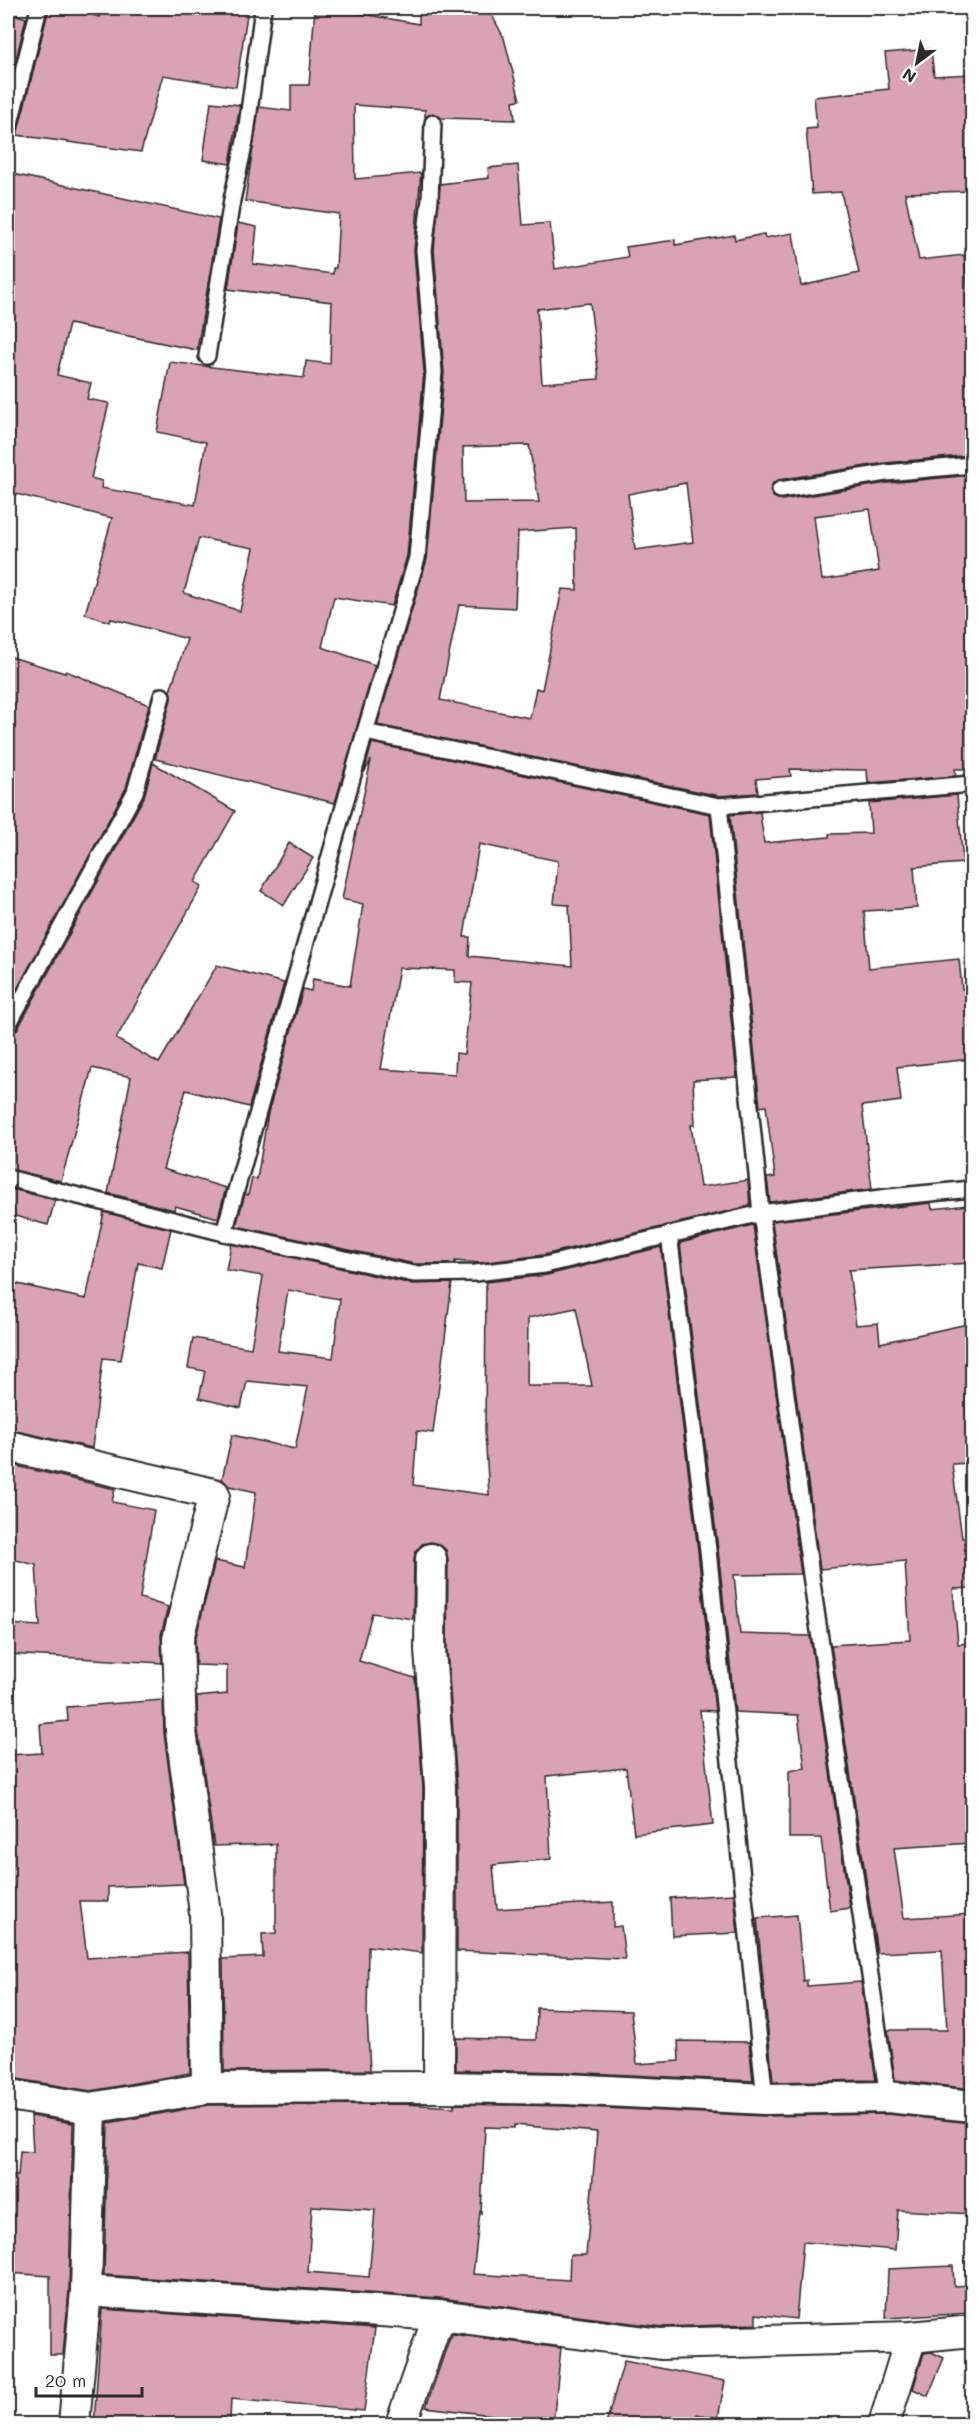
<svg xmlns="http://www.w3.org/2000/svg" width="980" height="2432" viewBox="0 0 980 2432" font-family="Mali,sans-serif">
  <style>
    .building { fill: #daa2b5; stroke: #2b2b2b; stroke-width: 1.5; fill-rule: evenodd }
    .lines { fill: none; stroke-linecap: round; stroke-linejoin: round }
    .lane-casing { stroke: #2b2b2b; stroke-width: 20 }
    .street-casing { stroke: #2b2b2b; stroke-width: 34 }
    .lane { stroke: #fff; stroke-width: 15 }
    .street { stroke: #fff; stroke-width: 30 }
  </style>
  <rect width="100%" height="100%" fill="#fff"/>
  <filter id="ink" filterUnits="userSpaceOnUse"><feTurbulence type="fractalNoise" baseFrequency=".0167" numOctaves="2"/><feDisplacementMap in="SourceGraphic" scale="12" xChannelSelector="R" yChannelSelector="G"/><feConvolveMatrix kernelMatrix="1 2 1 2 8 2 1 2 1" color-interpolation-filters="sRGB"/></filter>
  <g filter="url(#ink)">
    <g class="building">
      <path d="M49,8H73L99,17L102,8H248L236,87L163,75L141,152L17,135Z"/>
      <path d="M315,8H348L346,11L419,24V8H488L504,38L520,100L513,101L515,120L441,118L433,113L425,117V110L354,105L355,179L421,173L414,251L424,372L407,556L392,606L334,597L322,647L375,665L335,803L155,759L171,699L170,691L187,639L129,623L111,619L110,622L85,614L112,518L8,492V173L219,219L197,350L69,324L57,375L91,383L87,399L109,403L91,478L102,481L101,488L195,505L206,442L157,432L170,362L304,378L306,361L330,364L332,302L228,289L238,223L257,227L253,264L333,274V268H336L339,214L245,201L259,107L291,111V85H309ZM199,538L254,548L240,611L184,593Z"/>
      <path d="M8,12L26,18L8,93Z"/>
      <path d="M931,49L934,76L972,74V191L905,193L919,260L964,255L972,326V455L885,463L778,480L773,483L770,491L773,497L782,500L887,483L972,475V498L966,499L972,551V769H955L956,776L868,783L867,770L790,769L791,776L756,779L758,793L720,796L377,725L427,559L444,373L434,250L440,184L489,178L488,168L518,165L523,225L550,223L555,269L628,257L626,247L675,240V245L734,235L735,240L764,234L765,238L793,233L801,286L859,273L841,192L812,194L806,129L817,128L814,97L889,89L885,53ZM590,303L599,379L542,383L537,309ZM529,445L539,502L464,503L463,447ZM686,483L693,542L635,550L628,494ZM870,509L879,571L822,580L814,516ZM576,528L577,590L562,589L542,690L536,688L530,718L440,700L459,605L515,608L518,532Z"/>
      <path d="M211,102L240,105L230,164L203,160Z"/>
      <path d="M8,656L65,673L66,671L149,705L126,788L8,1006Z"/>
      <path d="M372,743L710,814L737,1077L693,1080L695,1125H691L700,1187L748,1180L750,1206L543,1255L480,1263L455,1261V1264H415L236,1226L245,1194L248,1195L252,1178L257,1179L268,1113L303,989L311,991L313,979L350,986L363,904L342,899L371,760L364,773ZM479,844L558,861L554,904L569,905L572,966L469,956L470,937H464ZM399,968L455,970V982L472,983L464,1054L456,1053L455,1074L381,1069Z"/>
      <path d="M153,763L235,811L195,882L202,886L116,1039L159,1063L217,965L284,983L249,1107L186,1090L163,1169L226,1188L218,1218L175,1206L174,1210L108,1193L131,1077L92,1068L61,1181L8,1169V1035L17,1030L144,797Z"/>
      <path d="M957,795L963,863L914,867L917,908L864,911L869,968L959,959L962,989H968L971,1059L897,1067L901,1101L862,1106L872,1189L770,1202L767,1178L775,1177L766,1106L760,1107L730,815L760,812L764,843L829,837V834L871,833L869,803Z"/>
      <path d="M289,843L313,858L284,905L261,891Z"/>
      <path d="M8,1188L55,1200L48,1225L8,1214Z"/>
      <path d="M931,1203L932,1209L968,1205L972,1263L849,1270L856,1325L878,1323L880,1343L972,1323V1387L967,1388L972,1463L952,1464L962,1538L972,1537V1588L953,1589L958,1644L972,1643V1843L894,1848L904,1918L972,1914V2089L895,2080L888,2030H947L942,1950L877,1953L831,1645L910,1640L905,1561L820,1569L772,1221Z"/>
      <path d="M104,1212L171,1229L162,1268L138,1263L121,1360L103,1358L92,1448L8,1429V1308L13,1283L86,1299Z"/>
      <path d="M753,1225L801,1574L734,1575L740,1634L810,1636L850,1908L830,1911L821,1838H789V1771L805,1768L798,1715L735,1712L718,1549L680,1243Z"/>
      <path d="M231,1244L412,1284L452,1283L433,1433L417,1431L413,1485L489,1495L485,1433L486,1282L547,1275L661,1247L698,1551L715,1711L700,1710L713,1825L634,1834L626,1768L547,1776L551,1859L493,1865L497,1909L613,1902V1927L621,1926L625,1959L457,1951V1787L447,1649L448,1559L446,1550L439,1544L431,1542L422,1544L416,1551L414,1559L413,1619L372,1613L359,1661L415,1678L423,1788L422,1953L368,1946L367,2016L370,2070L224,2071L223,1959L263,1957L262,1934L276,1933V1844L214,1846L198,1730L197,1697L227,1694V1666L196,1665L195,1641L215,1561L245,1567L256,1492L229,1486L222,1479L232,1435L295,1449L308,1387L247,1381L241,1408L199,1398L205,1371L188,1368L193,1338L251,1348L263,1276L226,1270ZM288,1290L340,1299L333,1358L278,1351ZM576,1308L592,1386H527L528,1318Z"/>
      <path d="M8,1464L115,1489L112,1502L154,1510L140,1598L168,1607L161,1635L162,1663L8,1654V1624L40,1626L36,1565L8,1558Z"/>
      <path d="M163,1700L164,1733L184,1884L108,1887V1901H80L87,1958L188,1952L190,2073L91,2091L17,2079L8,2005V1755L42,1753L40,1724L68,1721L67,1707Z"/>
      <path d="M734,1894L738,1933L672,1936L670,1898Z"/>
      <path d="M797,1915L803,1981L807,1980V1986L861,1982L876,2080L773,2082L757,1918Z"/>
      <path d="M537,2008L631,2011L637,2064L679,2061L678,2041L749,2042L753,2081L567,2072L456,2070V2038L536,2040Z"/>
      <path d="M404,2104L454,2107V2104L565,2106L764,2116L887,2114L972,2123V2214L898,2210L895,2250L803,2242L796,2319L756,2314V2324L662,2327L440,2298L104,2275L108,2123L209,2105ZM514,2125L597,2132L586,2255H570L569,2280L473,2274L480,2212L481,2213L485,2127L514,2128ZM312,2206L375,2210L369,2277L308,2272Z"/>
      <path d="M31,2116L73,2123L69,2290L63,2355H50V2276L8,2273V2176H18L20,2151L33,2152Z"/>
      <path d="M953,2266L954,2286L972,2285V2313L886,2318L888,2269Z"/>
      <path d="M102,2309L375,2328L364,2411L231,2399L230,2421H220V2424H94Z"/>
      <path d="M451,2334L561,2348L553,2424H516V2418L426,2407Z"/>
      <path d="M931,2352L944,2358L928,2396L913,2389L924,2353Z"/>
      <path d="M624,2361L725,2381L718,2418L697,2414L694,2424H606Z"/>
    </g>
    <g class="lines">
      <defs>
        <g id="lane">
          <path d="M8,131L39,8"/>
          <path d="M207,356L232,200L245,141L263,8"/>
          <path d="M780,490L886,473L972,465"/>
          <path d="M365,732L719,806L972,784"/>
          <path d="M719,806L761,1213L815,1604L888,2097"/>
          <path d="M8,1025L135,792L162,696"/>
          <path d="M8,1178L224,1233L414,1274L475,1273L545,1265L761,1213L889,1197L972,1189"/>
          <path d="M224,1233L365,732L417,558L434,372L424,250L430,199L433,123"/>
          <path d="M669,1234L708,1550L765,2099"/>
        </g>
        <g id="street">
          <path d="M8,1446L214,1494L178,1639L181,1731L205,1913L207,2088"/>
          <path d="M431,1559L430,1650L440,1787L439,2087"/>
          <path d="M8,2095L91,2108L207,2088L439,2087L566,2089L765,2099L888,2097L972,2106"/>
          <path d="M86,2291L439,2315L661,2344L911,2337L972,2331"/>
          <path d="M74,2424L86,2291L91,2108"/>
          <path d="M401,2424L439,2315"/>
          <path d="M884,2424L911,2337"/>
        </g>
      </defs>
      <use href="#lane" class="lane-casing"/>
      <use href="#street" class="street-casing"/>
      <use href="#lane" class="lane"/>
      <use href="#street" class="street"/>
    </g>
  </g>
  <rect width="980" height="2432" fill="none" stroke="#fff" stroke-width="30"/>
  <rect x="15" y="15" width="950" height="2402" fill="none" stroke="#2b2b2b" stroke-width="2" filter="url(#ink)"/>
  <g transform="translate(917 63) rotate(212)" stroke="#ffffff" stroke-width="4.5" paint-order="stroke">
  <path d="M0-4.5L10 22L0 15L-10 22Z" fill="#2b2b2b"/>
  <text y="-9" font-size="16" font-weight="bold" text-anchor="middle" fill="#2b2b2b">N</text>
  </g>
  <path d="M36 2387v9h106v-9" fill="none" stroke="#2b2b2b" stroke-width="3"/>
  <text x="45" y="2387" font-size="18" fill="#2b2b2b" stroke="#ffffff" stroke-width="4.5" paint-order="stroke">20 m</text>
</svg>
